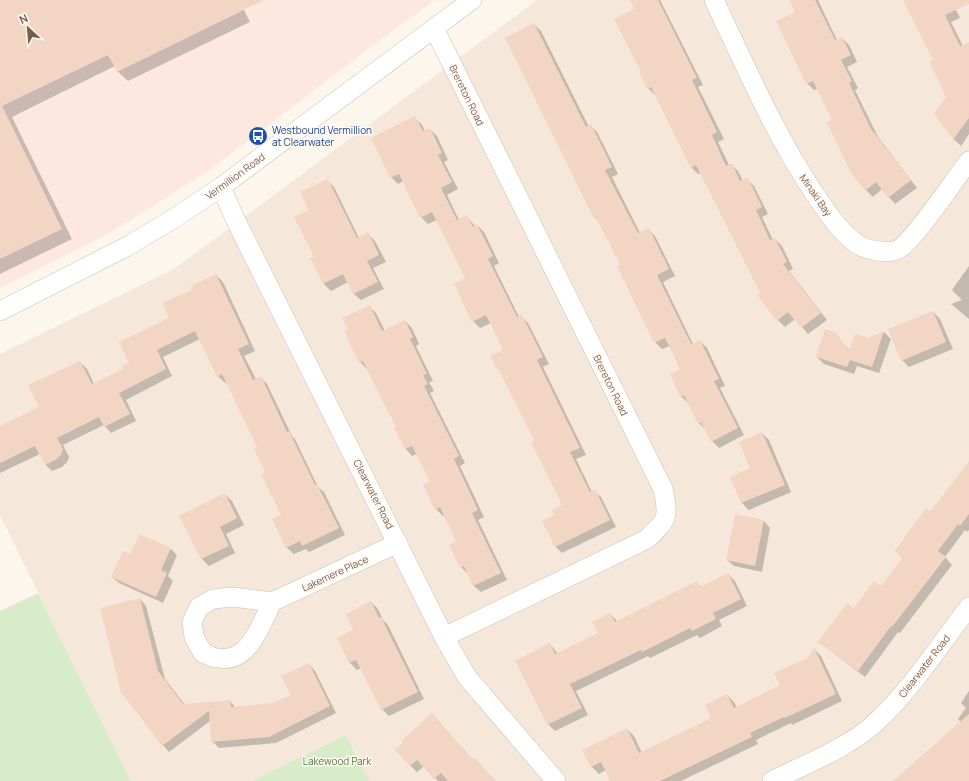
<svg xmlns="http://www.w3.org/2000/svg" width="969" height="781" viewBox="0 0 969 781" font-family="Manrope,sans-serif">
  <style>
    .residential { fill: #f5e8da }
    .commercial { fill: #fde8e0 }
    .green { fill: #d8ecc9 }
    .shadow { fill: #0003 }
    .building { fill: #f3d5c3 }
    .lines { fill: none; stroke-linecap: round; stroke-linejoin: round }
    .minor-casing { stroke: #d1beb0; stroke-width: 20 }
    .minor { stroke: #fff; stroke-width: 19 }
    .labels { text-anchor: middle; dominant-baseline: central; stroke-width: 3; stroke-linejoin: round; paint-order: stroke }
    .street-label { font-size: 10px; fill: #7a5c4d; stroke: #fffaf3 }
    .transit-label { font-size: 10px; fill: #164399; stroke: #fffaf3; text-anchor: start }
    .park-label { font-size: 10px; fill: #537a41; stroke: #fffaf3 }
  </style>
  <rect width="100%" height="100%" fill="#fdf6ec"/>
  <path class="residential" d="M537,0H969V781H370L344,735L252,781H131L0,515V354L174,269Z"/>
  <path class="commercial" d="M0,0H435L380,40L207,172L108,234L0,288Z"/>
  <g class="green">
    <path d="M38,593L131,781H0V611Z"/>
    <path d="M345,735L370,781H252Z"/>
  </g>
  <g class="shadow">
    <path d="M0,0H239L250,22L128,81L117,71L115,66L12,117L72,239L0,274Z"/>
    <path d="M631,0H660L703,85L698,87L724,139L718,142L729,165L731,164L738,171L743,181L747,179L754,186L768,214L762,217L773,240L775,239L782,246L793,269L789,271L827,320L808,334L795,319L785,327L778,320L701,173L698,174L691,167L656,95H655L648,88L641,73L642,72L635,10Z"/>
    <path d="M790,0H818L837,40L842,38L849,45L857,62L847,67L858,88L855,90L878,137L917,188L895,204L882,189L873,197L866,190L818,88L814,90L807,83L796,12Z"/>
    <path d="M909,0H951L960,18L951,22L963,46L969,44V134L961,146L954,139L935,113L947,97L934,60Z"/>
    <path d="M534,24L541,31L589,127L591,126L597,132L618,174L612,177L640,233L648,229L655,236L675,276L663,282L693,344L700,341L707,348L725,386L720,388L744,435L719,448L712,441L706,430L699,423L688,403L681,396V370L670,346L662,349L655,342L618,266L621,265L600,223L594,216Z"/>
    <path d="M415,118L422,125L425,131L430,129L437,136L448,160L444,162L458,189L447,195L459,220L467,217L475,226L477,225L484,232L499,263L494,266L519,317L521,316L528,323L549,364L543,367L586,455L576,459L592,492L594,491L601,497L616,527L562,553L555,546V515L563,506L535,441L505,350L491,323L480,328L473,321L466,279L437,220L428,224L421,217L404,181L398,184L391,177Z"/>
    <path d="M327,180L334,187L359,238L368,234L375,241L386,262L373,268L384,289L361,300L354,294L348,282L331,291L324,284L311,259L315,257L310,210Z"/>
    <path d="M969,266V319L951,304L962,300L952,290Z"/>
    <path d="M216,275L223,282L255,351L244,356L256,379L260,377L267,384L292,436L295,439L318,487L324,492L345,535L309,552L306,549L294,554L287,548L282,515L258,448L227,382L225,383L218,376L200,339L163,357L172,376L126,400L136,421L111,433L104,425L63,445L69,457L67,462L62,467L52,471L45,464L40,454L0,473V427L41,408L80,362L87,369L94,384L124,369L171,318L194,289Z"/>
    <path d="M369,306L376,313L385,331L405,321L412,328L419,344L416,346L433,381L429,382L434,391L430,393L465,463L460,466L484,517L478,520L507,580L481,592L474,586L468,574L461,567L458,542L445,515L443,516L436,509L431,482L417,454L412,456L406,449L396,428H397L367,369L360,362Z"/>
    <path d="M933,312L940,319L953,349L909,367L902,360Z"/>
    <path d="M884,332L891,339L879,373L857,366L854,374L824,364L817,357L835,334L850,351L868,339Z"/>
    <path d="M762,433L769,440L791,492L749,510L742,503L731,477L752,468Z"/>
    <path d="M969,463V530L967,532L965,530L945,557L952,565L900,633L898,632L865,677L827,648L820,642L854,609L881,587L903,558L896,551L930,513Z"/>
    <path d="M225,494L232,501L244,525L226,534L235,553L209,566L202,559L181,517Z"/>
    <path d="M764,521L770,528L762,572L734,566L727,560Z"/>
    <path d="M170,548L177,555L168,576L173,581L163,603L119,583L112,577L131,556Z"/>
    <path d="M728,574L735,581L747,606L719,620L722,626L700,638L697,635L650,658L648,656L576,691L588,715L555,731L548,724L550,644L558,654L599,634L610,614L618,622L696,582L701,587Z"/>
    <path d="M140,599L146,606L165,679L185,705L230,701L236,708L273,704L292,695L309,664L315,671L336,713L276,743L219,748L212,741L210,721L169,752L163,745Z"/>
    <path d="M371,602L378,609L383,620L388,625L424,699L389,716L382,709L361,668L357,670L350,663L338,638L354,630Z"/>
    <path d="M814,649L821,656L842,701L792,725L791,723L756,740L758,744L681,781H611L606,770L599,774L592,767L584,750L627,729L634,736L642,753L712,718L727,695L734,702L737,708L781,685L807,659Z"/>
    <path d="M969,691V781H896L961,722L958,719L966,708L961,703Z"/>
    <path d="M439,722L473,760L495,781H450L448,780L447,781H438L424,766L417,772L410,765Z"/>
  </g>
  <g class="building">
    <path d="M0,0H264L117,72L108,55L2,106L62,229L0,259Z"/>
    <path d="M630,0H658L697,78L692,80L717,132L712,135L726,166L732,163L740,181L748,178L762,207L756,210L770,240L775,238L787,262L783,264L821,313L801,328L788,312L777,321L757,295L760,293L696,165L691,168L651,87L647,89L639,72H641L614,19L634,9Z"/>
    <path d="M789,0H815L835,40L842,37L851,55L841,60L852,81L849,83L871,129L911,180L888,198L876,182L865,191L850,171L827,123L832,120L813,81L806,84L776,21L795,12Z"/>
    <path d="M903,0H969V4L945,15L960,46L969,42V118L953,140L934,113L946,97L929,61L933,60Z"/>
    <path d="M534,23L586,127L591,124L612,167L605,170L638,233L649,228L669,269L657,275L691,344L700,340L719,379L714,381L738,428L711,442L701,422L698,424L684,395L680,397L670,374L680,369L665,338L654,343L617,266L620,264L595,216L593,217L505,38Z"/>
    <path d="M415,116L423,131L430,128L442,153L438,155L452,182L441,188L457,220L467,215L473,227L477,224L493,256L488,259L517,317L522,315L543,357L537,360L580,448L570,452L590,492L595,489L610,520L555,547L542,521L554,515L552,510L562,505L531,442L534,440L498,369L496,368L490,356L503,350L486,315L472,322L454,284L465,278L432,212L420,218L399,174L390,178L371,138Z"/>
    <path d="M328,179L357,238L368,232L379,255L367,261L378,282L353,294L343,274L323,284L310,258L314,257L294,217L309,210L300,192Z"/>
    <path d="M216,274L249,344L238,349L253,380L261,376L287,432L289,431L315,485L317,484L339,528L302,546L300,541L286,548L272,519L281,515L261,474L265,472L254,449L257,447L222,374L217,377L195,331L157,350L166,369L119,393L130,414L104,427L99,417L57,438L63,449L61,455L55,460L45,465L35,446L0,463V426L39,407L28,385L80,361L92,384L123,369L122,366L129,363L119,342L169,318L163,303L193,289L191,286Z"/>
    <path d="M370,305L382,331L405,320L413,337L410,339L427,374L423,375L428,384L424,386L459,456L454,459L478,510L472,513L501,573L473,586L464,566L460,568L449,545L456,541L440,507L435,510L423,485L430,482L412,446L405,449L394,428L396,427L363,361L359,363L344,331L348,329L342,318Z"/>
    <path d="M933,311L946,342L901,361L888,329Z"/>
    <path d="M825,329L836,333L849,351L855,334L868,338L884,331L872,367L850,360L847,367L816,357Z"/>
    <path d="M762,432L785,485L741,503L730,477L750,468L739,442Z"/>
    <path d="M969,461V514L960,526L958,524L938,551L946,557L892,627L891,626L858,671L818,642L847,603L854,608L874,581L881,586L903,557L895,551L926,508L930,512Z"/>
    <path d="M225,493L237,518L220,527L229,546L201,559L179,516Z"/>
    <path d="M735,514L764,520L755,566L726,560Z"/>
    <path d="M140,534L171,548L161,570L167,573L156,597L111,577L123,551L130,554Z"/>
    <path d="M728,573L741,599L713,613L716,619L692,631L690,628L642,652L641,650L570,684L582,708L547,725L515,661L550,643L555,654L598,633L592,622L610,613L615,622L697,581L700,587Z"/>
    <path d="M140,598L158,671L183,704L230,700L231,707L273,703L291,695L281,676L309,663L330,706L269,737L211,742L209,711L162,746L121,692L100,608Z"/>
    <path d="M371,601L379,618L381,617L418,692L381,710L356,660L349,663L337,638L353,630L346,614Z"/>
    <path d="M814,648L836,694L785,718L784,717L750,733L752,737L660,781H610L601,762L591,767L582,750L627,728L639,753L711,718L705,705L727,694L734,708L780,685L774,673L807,658Z"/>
    <path d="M432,713L472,759L474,757L496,781H448L441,773L434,779L417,760L410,766L395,750L403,743L401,741Z"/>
    <path d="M969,714V781H893Z"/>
  </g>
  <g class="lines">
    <defs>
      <g id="minor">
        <path d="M714,0C745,65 774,133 814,193C826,211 839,231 857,244C865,250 887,254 897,250C913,243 956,177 969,161"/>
        <path d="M434,28L663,489C669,518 668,519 647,539L444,637"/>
        <path d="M221,187L236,221L444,637L467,677L556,781"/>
        <path d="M0,311L126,247L173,219L221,187L472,0"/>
        <path d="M272,602C261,624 249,664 218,658C213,658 208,655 203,653L194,637L192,622L199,607L213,599L232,597L272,602L398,543"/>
        <path d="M772,781C803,765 850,747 875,723C912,689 939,646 969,607"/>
      </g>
    </defs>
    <use href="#minor" class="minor-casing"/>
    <use href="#minor" class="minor"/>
  </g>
  <defs>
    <symbol id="bus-disc" viewBox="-11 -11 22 22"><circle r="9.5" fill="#1a4fb4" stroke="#fffaf3"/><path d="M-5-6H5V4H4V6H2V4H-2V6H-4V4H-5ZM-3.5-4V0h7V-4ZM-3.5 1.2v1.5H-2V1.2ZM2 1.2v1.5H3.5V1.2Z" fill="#fff"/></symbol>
  </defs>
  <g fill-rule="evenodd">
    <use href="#bus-disc" x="247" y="125" width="22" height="22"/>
  </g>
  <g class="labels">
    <g class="street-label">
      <text transform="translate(467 95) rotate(64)">Brereton Road</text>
      <text transform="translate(235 176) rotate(-36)">Vermillion Road</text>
      <text transform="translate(816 195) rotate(55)">Minaki Bay</text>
      <text transform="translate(611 385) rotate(64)">Brereton Road</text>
      <text transform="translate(374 494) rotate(63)">Clearwater Road</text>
      <text transform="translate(335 573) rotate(-25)">Lakemere Place</text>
      <text transform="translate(924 666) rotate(-52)">Clearwater Road</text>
    </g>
    <g class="transit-label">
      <text x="272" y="130">Westbound Vermillion<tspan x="272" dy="12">at Clearwater</tspan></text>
    </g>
    <g class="park-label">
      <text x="337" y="761">Lakewood Park</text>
    </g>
  </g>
  <g transform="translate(28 28) rotate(334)" stroke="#fffaf3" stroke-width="3" paint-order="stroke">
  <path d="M0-3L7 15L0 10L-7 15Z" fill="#7a5c4d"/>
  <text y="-6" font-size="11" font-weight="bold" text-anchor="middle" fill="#7a5c4d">N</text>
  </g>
</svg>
